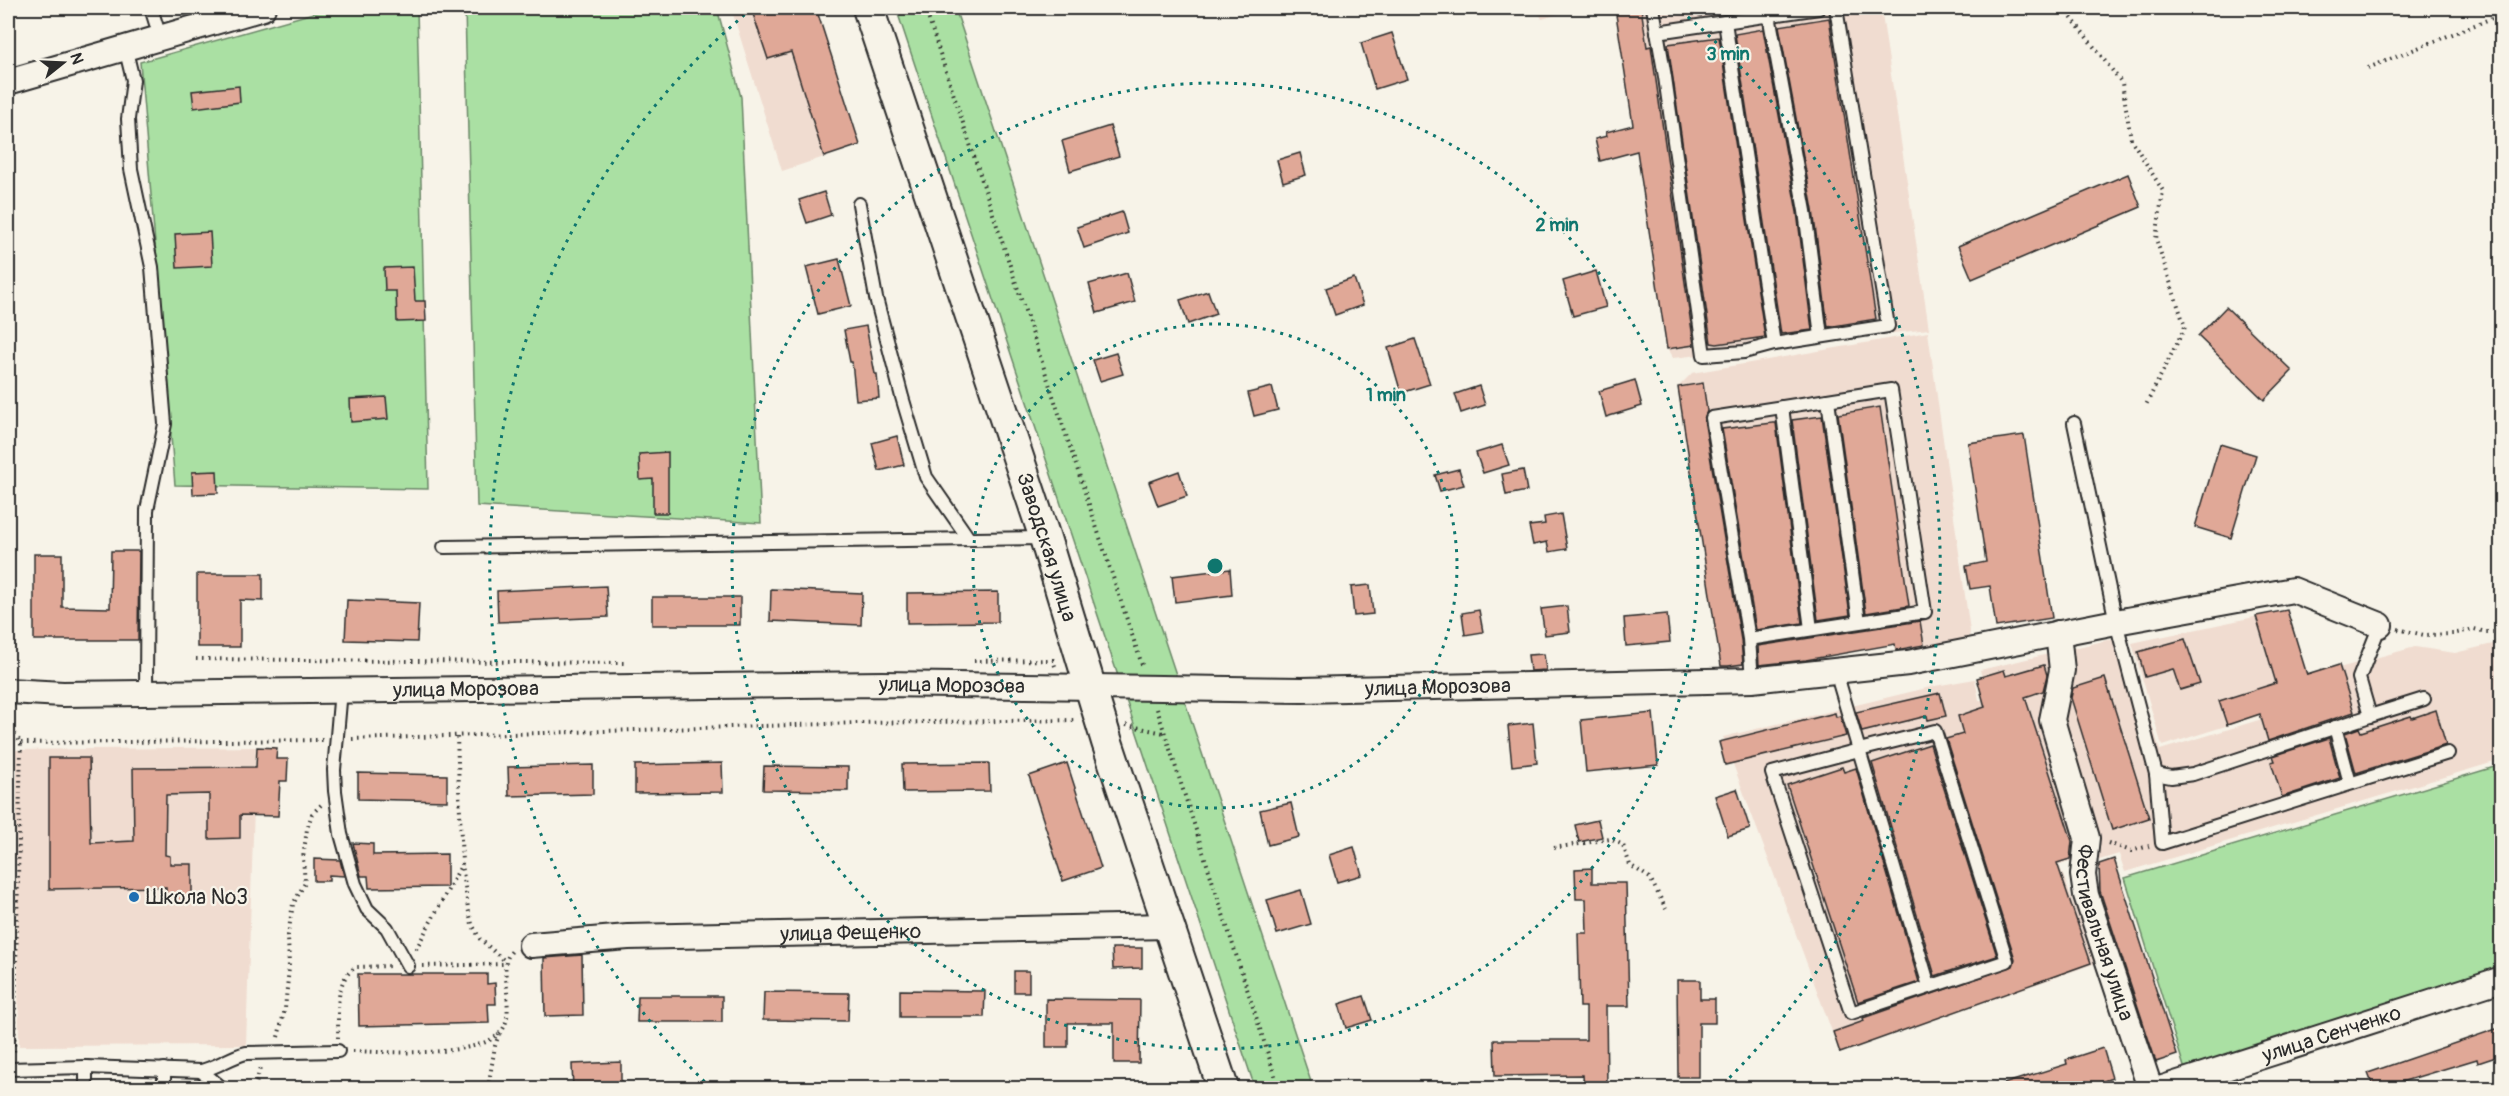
<svg xmlns="http://www.w3.org/2000/svg" width="2509" height="1096" viewBox="0 0 2509 1096" font-family="Pangolin,sans-serif">
  <style>
    .built { fill: #f0dcd0 }
    .green { fill: #aae0a3; stroke: #6a8667; stroke-width: 1.5 }
    .building { fill: #e0a897; stroke: #2b2b2b; stroke-width: 1.5 }
    .lines { fill: none; stroke-linecap: round; stroke-linejoin: round }
    .service-casing { stroke: #2b2b2b; stroke-width: 16 }
    .minor-casing { stroke: #2b2b2b; stroke-width: 28 }
    .tertiary-casing { stroke: #2b2b2b; stroke-width: 34 }
    .path { stroke: #2b2b2b; stroke-width: 4; stroke-dasharray: 1.5 4.5; stroke-linecap: butt }
    .service { stroke: #f7f3e8; stroke-width: 12 }
    .minor { stroke: #f7f3e8; stroke-width: 24 }
    .tertiary { stroke: #f7f3e8; stroke-width: 30 }
    .ring { fill: none; stroke: #0f766e; stroke-width: 3; stroke-dasharray: 3 6 }
    .poi-dot { fill: #1f6fb2; stroke: #f7f3e8; stroke-width: 2 }
    .labels { text-anchor: middle; dominant-baseline: central; stroke-width: 4.5; stroke-linejoin: round; paint-order: stroke }
    .street-label { font-size: 21px; fill: #2b2b2b; stroke: #f7f3e8 }
    .poi-label { font-size: 21px; fill: #2b2b2b; stroke: #f7f3e8; text-anchor: start }
    .centre { fill: #0f766e; stroke: #f7f3e8; stroke-width: 3 }
    .ring-label { font-size: 18px; text-anchor: middle; font-weight: bold; fill: #0f766e; stroke: #f7f3e8; stroke-width: 4.5; stroke-linejoin: round; paint-order: stroke }
  </style>
  <rect width="100%" height="100%" fill="#f7f3e8"/>
  <filter id="ink" filterUnits="userSpaceOnUse"><feTurbulence type="fractalNoise" baseFrequency=".0167" numOctaves="2"/><feDisplacementMap in="SourceGraphic" scale="12" xChannelSelector="R" yChannelSelector="G"/><feConvolveMatrix kernelMatrix="1 2 1 2 8 2 1 2 1" color-interpolation-filters="sRGB"/></filter>
  <g filter="url(#ink)">
    <g class="built">
      <path d="M743,8H816L860,145L782,171L732,11Z"/>
      <path d="M1536,8H1579L1542,19Z"/>
      <path d="M1615,8H1881L1929,329L1673,358L1667,349Z"/>
      <path d="M1928,332L1970,631L1968,645L1898,658L1895,644L1758,668L1721,667L1678,387L1692,373Z"/>
      <path d="M2287,610L2315,698L2162,746L2132,643Z"/>
      <path d="M2125,636L2160,750L2318,702L2310,676L2415,647L2455,653L2501,642V760L2125,872L2119,854L2079,866L2075,861L2049,867L1987,696L1980,670Z"/>
      <path d="M1975,679L1979,700L1999,702L2046,870L2060,867L2096,963L1840,1053L1723,737L1935,686Z"/>
      <path d="M256,747L246,1045L19,1046L15,750Z"/>
    </g>
    <g class="green">
      <path d="M331,8H417L428,489L175,485L140,62Z"/>
      <path d="M465,8H717L741,97L761,523L477,506Z"/>
      <path d="M896,8H955L1313,1088H1255Z"/>
      <path d="M2501,765V967L2185,1070L2125,878Z"/>
    </g>
    <g class="building">
      <path d="M751,8H816L860,145L824,157L791,52L768,59Z"/>
      <path d="M1615,8H1641L1647,47L1651,46L1694,345L1667,349L1637,151L1600,161L1595,139L1607,136L1606,132L1633,125Z"/>
      <path d="M1829,18L1876,319L1828,327L1813,210L1779,26Z"/>
      <path d="M1763,29L1797,212L1812,330L1781,334L1735,34Z"/>
      <path d="M1392,33L1407,79L1375,89L1361,43Z"/>
      <path d="M1719,37L1765,337L1717,344L1711,343L1668,44Z"/>
      <path d="M239,86L240,102L194,108L192,91Z"/>
      <path d="M1110,126L1119,156L1070,171L1062,141Z"/>
      <path d="M1300,153L1306,175L1283,182L1277,160Z"/>
      <path d="M2128,174L2141,207L1972,279L1958,246Z"/>
      <path d="M824,192L831,215L807,223L799,200Z"/>
      <path d="M1122,212L1128,233L1084,248L1077,227Z"/>
      <path d="M210,232L212,266L177,268L175,234Z"/>
      <path d="M839,259L851,306L818,314L806,267Z"/>
      <path d="M413,267L415,301H425L426,321L397,322L396,291H385L384,268Z"/>
      <path d="M1596,271L1606,307L1573,316L1563,281Z"/>
      <path d="M1127,273L1135,302L1097,313L1089,284Z"/>
      <path d="M1354,278L1363,305L1335,315L1326,288Z"/>
      <path d="M1208,291L1216,314L1188,324L1180,300Z"/>
      <path d="M2226,307L2292,371L2264,400L2198,336Z"/>
      <path d="M866,326L875,374H877L879,398L856,400L852,362H850L844,330Z"/>
      <path d="M1415,339L1430,384L1401,393L1388,348Z"/>
      <path d="M1116,353L1123,374L1100,381L1093,360Z"/>
      <path d="M1635,380L1642,406L1606,417L1599,391Z"/>
      <path d="M1703,383L1707,411L1704,419L1741,640L1743,664L1728,666H1721L1678,387Z"/>
      <path d="M1479,386L1485,405L1461,413L1455,394Z"/>
      <path d="M1272,387L1278,410L1254,416L1248,393Z"/>
      <path d="M386,397L388,419L351,422L350,399Z"/>
      <path d="M1880,407L1909,606L1866,613L1838,414Z"/>
      <path d="M1822,416L1850,615L1818,620L1792,420Z"/>
      <path d="M1773,423H1776L1802,623L1756,630L1722,429Z"/>
      <path d="M2024,435L2052,618L1996,627L1990,586L1970,589L1966,566L1986,562L1968,443Z"/>
      <path d="M897,436L904,465L879,471L872,443Z"/>
      <path d="M2220,444L2256,455L2231,538L2195,527Z"/>
      <path d="M1502,445L1509,465L1483,473L1476,453Z"/>
      <path d="M668,452V513H653V479L640,480L639,454Z"/>
      <path d="M1459,469L1464,485L1440,491L1435,475Z"/>
      <path d="M1523,470L1527,491L1506,495L1502,474Z"/>
      <path d="M217,471L218,493L193,494L192,472Z"/>
      <path d="M1179,471L1187,496L1158,506L1149,482Z"/>
      <path d="M1561,514L1567,549L1549,552L1547,542L1533,545L1529,526L1545,524L1544,517Z"/>
      <path d="M111,551H139L138,640H34V554H62V607L110,608Z"/>
      <path d="M1230,569L1232,595L1175,602L1172,576Z"/>
      <path d="M197,574H263V601L240,600V647H197Z"/>
      <path d="M1370,585L1373,614L1354,616L1351,587Z"/>
      <path d="M606,586L608,617L498,622L497,591Z"/>
      <path d="M771,589L862,593L861,625L770,621Z"/>
      <path d="M998,592V622L907,623V593Z"/>
      <rect x="652" y="597" width="88" height="28"/>
      <path d="M347,600L419,603L417,642L345,640Z"/>
      <path d="M1567,606L1570,632L1545,635L1541,609Z"/>
      <path d="M1479,610L1483,632L1465,635L1462,613Z"/>
      <path d="M2287,610L2307,675L2339,665L2354,712L2268,741L2260,714L2227,725L2219,701L2276,683L2256,616Z"/>
      <path d="M1667,614L1670,642L1626,646L1624,618Z"/>
      <path d="M1920,621L1924,645L1896,650L1895,644L1806,660L1759,665L1758,646Z"/>
      <path d="M2185,639L2200,684L2180,690L2173,669L2145,677L2138,652Z"/>
      <path d="M1544,654L1546,670L1530,671L1528,655Z"/>
      <path d="M2044,665L2047,675L2043,691L2025,697L2072,841L2070,859L2057,863L2091,963L1840,1053L1833,1032L1864,1021L1863,1018L2013,966L2015,959L1946,739L1963,734L1958,716L1985,707L1977,678L2004,670L2006,676Z"/>
      <path d="M2105,678L2149,818L2112,830L2071,698L2073,688Z"/>
      <path d="M1940,693L1946,716L1928,720L1927,716L1862,732L1856,712Z"/>
      <path d="M2436,710L2446,745L2356,773L2345,733L2359,728L2361,732L2411,716L2412,718Z"/>
      <path d="M1653,713L1658,765L1586,772L1581,720Z"/>
      <path d="M1835,713L1836,717L1840,716L1846,736L1725,765L1719,742Z"/>
      <path d="M1533,723L1537,763L1512,766L1508,726Z"/>
      <path d="M2329,738L2340,778L2282,797L2271,762L2275,761L2273,756Z"/>
      <path d="M1930,744L1997,956L1935,976L1872,763Z"/>
      <path d="M257,747L277,748L276,759H288L287,781H280L278,816L240,815V838L209,839V794L166,795L165,855L170,856V864H192V901L166,902V887L49,889V758H89L91,843L134,841L133,768L256,767Z"/>
      <path d="M722,763L723,792L635,793V765Z"/>
      <path d="M989,763L990,791L903,792L902,764Z"/>
      <path d="M1067,763L1101,868L1063,881L1029,776Z"/>
      <path d="M593,765V794L509,796L508,767Z"/>
      <path d="M764,766L848,767V791L763,790Z"/>
      <path d="M1842,767L1844,772L1856,768L1919,982L1858,1002L1787,785Z"/>
      <path d="M358,773L447,775V801L358,799Z"/>
      <path d="M1737,789L1750,829L1728,836L1715,796Z"/>
      <path d="M1291,803L1299,837L1268,845L1260,810Z"/>
      <path d="M1598,820L1602,837L1579,842L1575,825Z"/>
      <path d="M353,843L373,844V855L447,854V887L369,888L368,876H361Z"/>
      <path d="M1354,847L1362,875L1337,882L1329,855Z"/>
      <path d="M314,859L340,860L344,876L329,875V881H314Z"/>
      <path d="M2114,859L2177,1055L2156,1062L2100,891L2099,864Z"/>
      <path d="M1592,868V883H1626L1629,1006H1606L1607,1089H1584L1583,1075L1495,1076L1494,1040H1586V1007H1580L1578,933H1587L1586,899H1576L1575,869Z"/>
      <path d="M1301,890L1311,924L1277,934L1267,900Z"/>
      <path d="M1112,948H1142V968L1113,969Z"/>
      <path d="M582,955L583,1015L545,1016L544,958Z"/>
      <rect x="1014" y="971" width="15" height="21"/>
      <path d="M358,974H487V984L495,983L496,1004H488L489,1023L359,1026Z"/>
      <path d="M1677,980H1700V999H1715V1023H1699V1077H1678Z"/>
      <path d="M900,990L985,991L984,1017H900Z"/>
      <path d="M764,992L849,993L848,1021L763,1020Z"/>
      <path d="M638,996H722V1022H637Z"/>
      <path d="M1364,996L1372,1020L1346,1028L1339,1004Z"/>
      <path d="M1046,999L1140,1000L1139,1063H1114V1023H1068V1047H1046Z"/>
      <path d="M2502,1027V1055L2478,1063L2477,1059L2401,1082L2403,1089H2374L2368,1073Z"/>
      <path d="M2103,1048L2112,1078L2082,1089H2001L2000,1085L2067,1064L2066,1060Z"/>
      <path d="M621,1062V1089H573L572,1064Z"/>
    </g>
    <g class="lines">
      <defs>
        <g id="service">
          <path d="M151,8L160,37"/>
          <path d="M1653,8L1665,77L1704,355L1744,352L1774,344"/>
          <path d="M1769,15L1805,211L1821,336"/>
          <path d="M1725,22L1774,344L1888,326L1836,8"/>
          <path d="M1657,32L1819,8"/>
          <path d="M125,47L133,80L128,119L131,169L152,267L165,424L147,510L146,693"/>
          <path d="M859,204L876,298L902,397L926,477L969,539"/>
          <path d="M1828,400L1859,622"/>
          <path d="M1782,407L1811,629"/>
          <path d="M2074,423L2116,622L2156,774L2171,777L2193,774L2370,716L2359,678L2380,625"/>
          <path d="M444,547L1043,538"/>
          <path d="M1749,639L1925,612L1891,390L1712,418L1749,639L1752,680"/>
          <path d="M1836,672L1859,750L1935,731L2007,961L1851,1013L1772,773L1859,750L1929,986"/>
          <path d="M341,690L334,770L335,791L341,834L355,884L367,909L387,928L408,966"/>
          <path d="M2370,716L2424,699"/>
          <path d="M2335,727L2350,783"/>
          <path d="M2156,774L2162,843L2448,753"/>
          <path d="M8,1069L86,1067L201,1071C218,1067 230,1057 246,1053L338,1051"/>
          <path d="M164,1069V1088"/>
          <path d="M201,1071L222,1088"/>
          <path d="M86,1088V1067"/>
        </g>
        <g id="minor">
          <path d="M8,82L263,8"/>
          <path id="s1" d="M2058,633L2062,670L2052,720L2087,838L2083,875L2086,895L2150,1088"/>
          <path id="s2" d="M8,691L63,694L882,684L1302,690L1752,680L1908,663L2116,622L2293,590L2380,625"/>
          <path id="s3" d="M531,945L628,937L1169,926"/>
          <path id="s4" d="M2163,1088L2502,979"/>
        </g>
        <g id="tertiary">
          <path id="s5" d="M868,8L1045,538L1107,742L1223,1088"/>
        </g>
      </defs>
      <use href="#service" class="service-casing"/>
      <use href="#minor" class="minor-casing"/>
      <use href="#tertiary" class="tertiary-casing"/>
      <g class="path">
        <path d="M925,8L1143,668"/>
        <path d="M2064,8L2122,83L2131,139L2163,191L2156,239L2185,327L2146,405"/>
        <path d="M2368,68L2502,14"/>
        <path d="M2398,629L2424,635L2453,634L2474,629L2486,632H2502"/>
        <path d="M196,659L624,663"/>
        <path d="M974,661L1053,660L1055,666"/>
        <path d="M1157,709L1279,1088"/>
        <path d="M8,724L21,743L14,1055"/>
        <path d="M1126,725L1164,733"/>
        <path d="M457,737L462,864L468,908L472,924L480,939L505,961"/>
        <path d="M352,739L858,723L1076,720"/>
        <path d="M21,743L323,740"/>
        <path d="M2108,843L2131,851L2149,846"/>
        <path d="M1554,848L1610,839L1623,845L1630,865L1650,878L1666,909"/>
        <path d="M416,949L462,864"/>
        <path d="M423,966L506,964"/>
        <path d="M278,1037L285,1009L289,968L288,935L293,904L305,883L303,858L307,829L312,814L321,805"/>
        <path d="M338,1038C339,1014 333,981 356,967L392,966"/>
        <path d="M353,1051C386,1052 484,1059 503,1029C510,1017 507,1002 507,989C506,975 502,960 513,950"/>
        <path d="M255,1088L260,1068"/>
        <path d="M488,1088L495,1046L499,1034"/>
      </g>
      <use href="#service" class="service"/>
      <use href="#minor" class="minor"/>
      <use href="#tertiary" class="tertiary"/>
    </g>
  </g>
  <g class="ring">
    <circle cx="1215" cy="566" r="242"/>
    <circle cx="1215" cy="566" r="483"/>
    <path d="M711 1088A725 725 0 0 1 749 11M1681 11A725 725 0 0 1 1719 1088"/>
  </g>
  <circle class="poi-dot" cx="134" cy="897" r="6"/>
  <g class="labels">
    <g class="street-label">
      <text stroke="none"><textPath href="#s5" startOffset="568">Заводская улица</textPath></text>
      <text stroke="none"><textPath href="#s2" startOffset="944">улица Морозова</textPath></text>
      <text stroke="none"><textPath href="#s2" startOffset="1430">улица Морозова</textPath></text>
      <text stroke="none"><textPath href="#s2" startOffset="458">улица Морозова</textPath></text>
      <text stroke="none"><textPath href="#s1" startOffset="309">Фестивальная улица</textPath></text>
      <text stroke="none"><textPath href="#s3" startOffset="320">улица Фещенко</textPath></text>
      <text stroke="none"><textPath href="#s4" startOffset="177">улица Сенченко</textPath></text>
    </g>
    <g class="poi-label">
      <text x="146" y="897">Школа №3</text>
    </g>
  </g>
  <circle cx="1215" cy="566" r="9" class="centre"/>
  <g class="ring-label">
    <text x="1728" y="60">3 min</text>
    <text x="1557" y="231">2 min</text>
    <text x="1386" y="401">1 min</text>
  </g>
  <rect width="2509" height="1096" fill="none" stroke="#f7f3e8" stroke-width="30"/>
  <rect x="15" y="15" width="2479" height="1066" fill="none" stroke="#2b2b2b" stroke-width="2" filter="url(#ink)"/>
  <g transform="translate(63 63) rotate(72)" stroke="#f7f3e8" stroke-width="4.5" paint-order="stroke">
  <path d="M0-4.5L10 22L0 15L-10 22Z" fill="#2b2b2b"/>
  <text y="-9" font-size="16" font-weight="bold" text-anchor="middle" fill="#2b2b2b">N</text>
  </g>
</svg>
